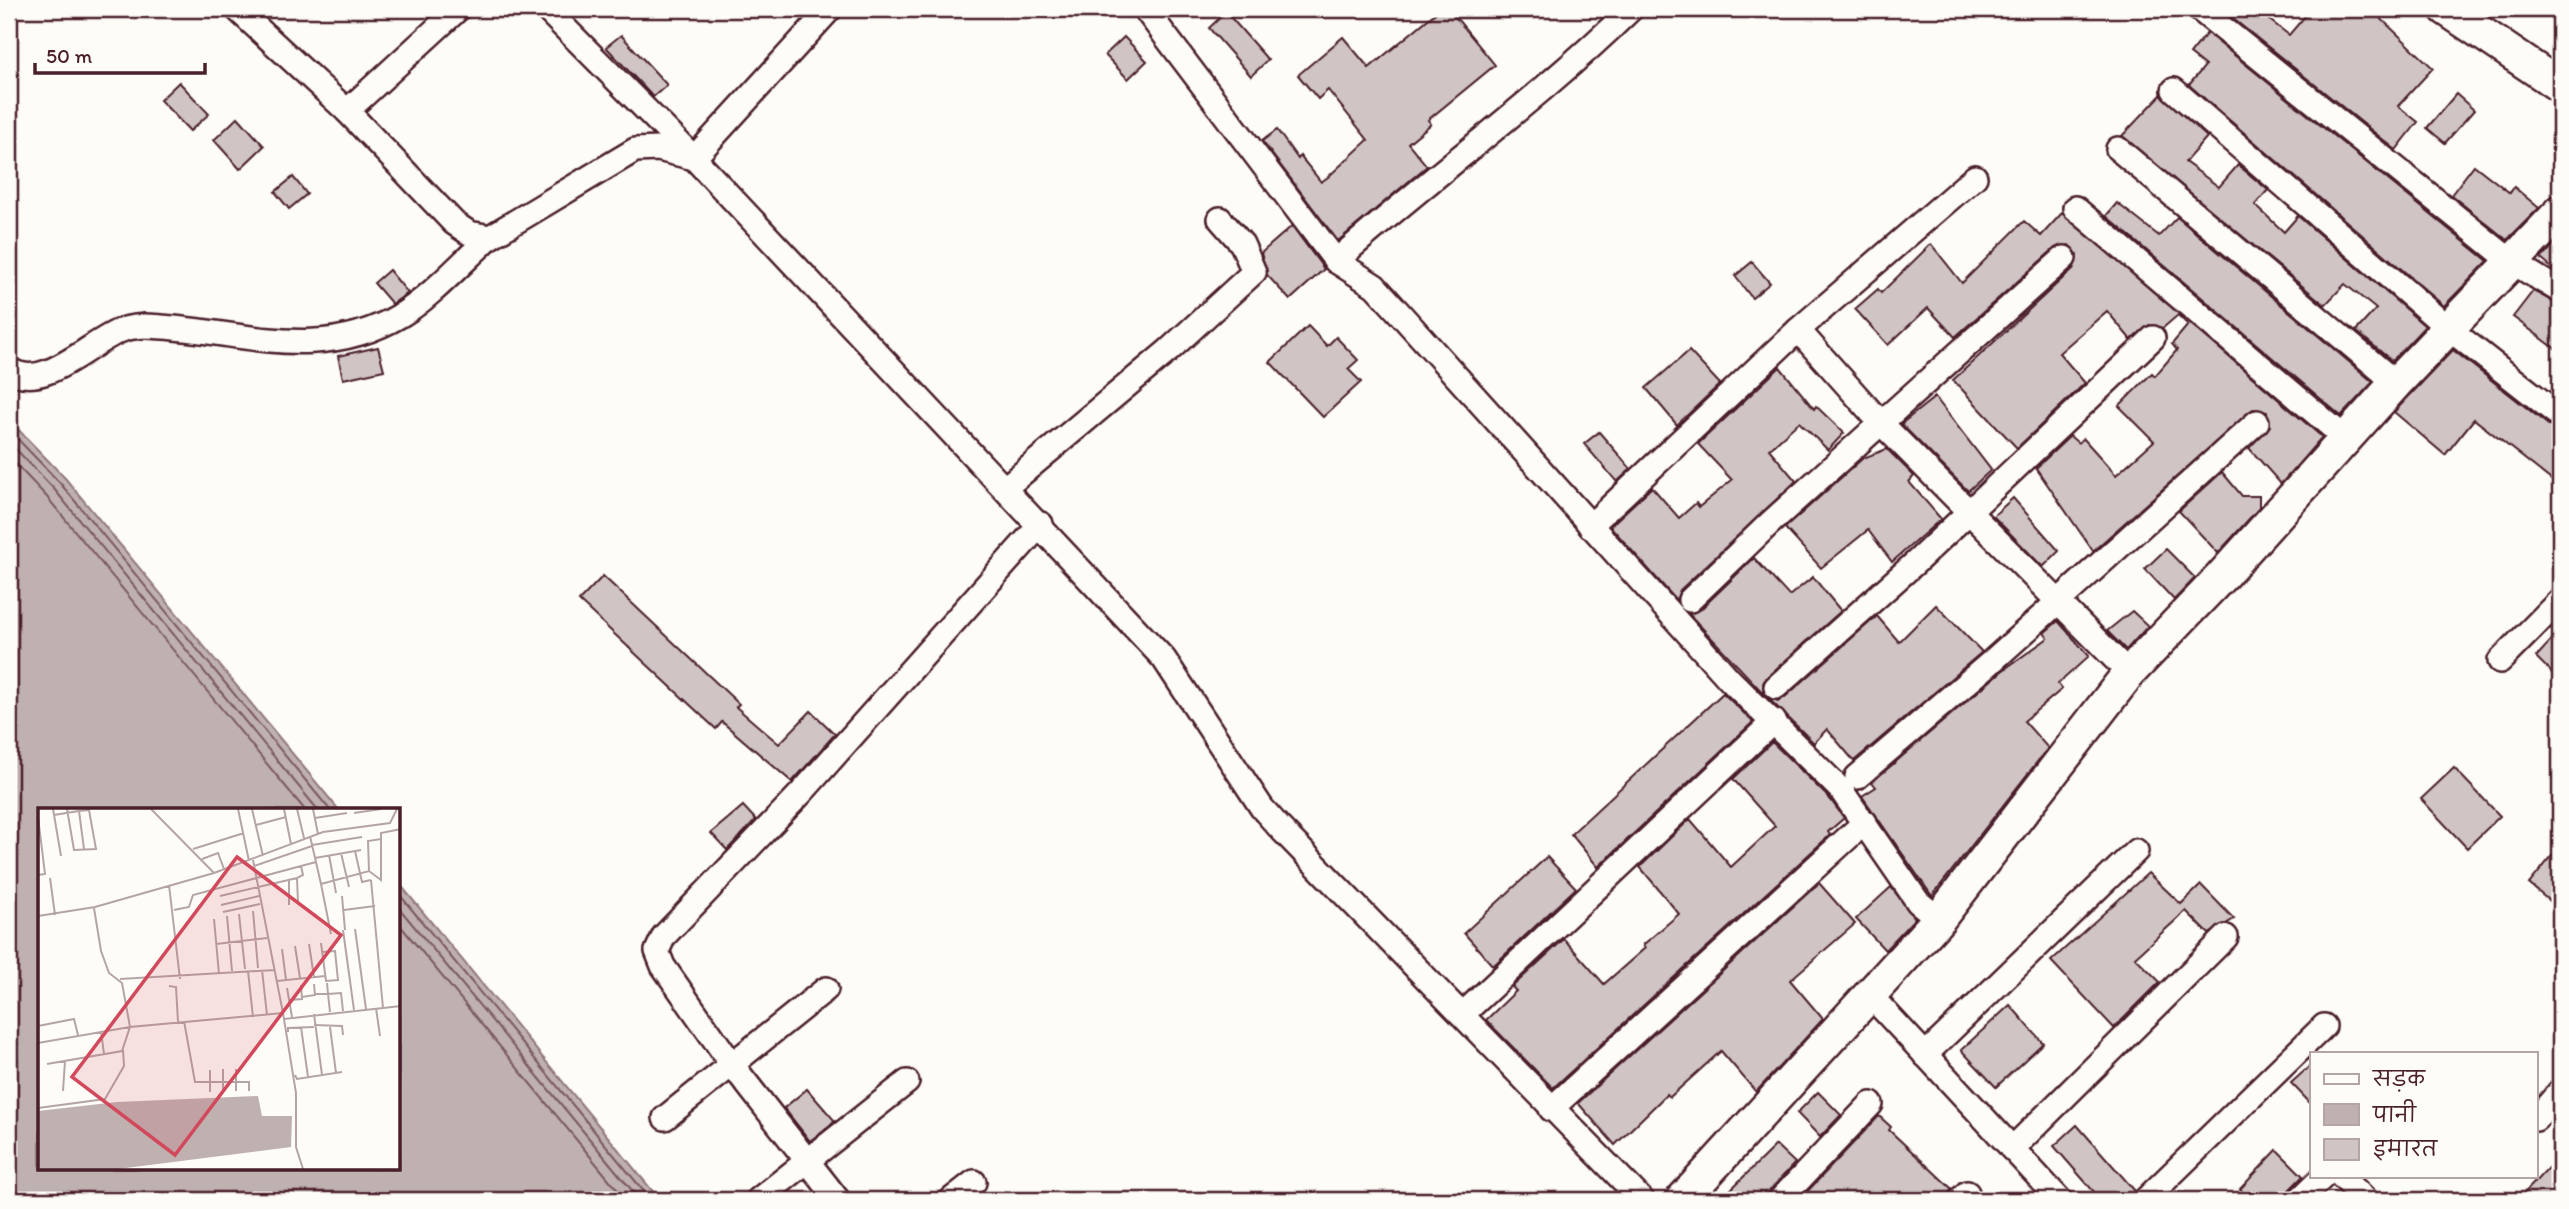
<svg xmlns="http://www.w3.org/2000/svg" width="2569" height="1209" viewBox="0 0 2569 1209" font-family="Itim,'Playpen Sans Deva',sans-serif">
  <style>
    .water { fill: #c0b1b1; stroke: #91777b; stroke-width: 2 }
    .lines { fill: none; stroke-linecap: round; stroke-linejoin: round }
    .shore { stroke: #795961; stroke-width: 2 }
    .building { fill: #d0c5c4; stroke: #4a1f2b; stroke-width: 2 }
    .street-casing { stroke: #4a1f2b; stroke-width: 28 }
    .secondary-casing { stroke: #4a1f2b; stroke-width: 37 }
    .street { stroke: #fdfcf7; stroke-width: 23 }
    .secondary { stroke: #fdfcf7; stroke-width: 32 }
    .inset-road { fill: none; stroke: #b5a4a5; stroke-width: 2 }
    .view { fill: #d1495b; fill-opacity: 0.15; stroke: #d1495b; stroke-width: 3.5 }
    .inset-edge { fill: none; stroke: #4a1f2b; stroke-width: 3.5 }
  </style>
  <rect width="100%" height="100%" fill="#fdfcf7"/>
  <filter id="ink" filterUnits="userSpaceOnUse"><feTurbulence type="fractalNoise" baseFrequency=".0143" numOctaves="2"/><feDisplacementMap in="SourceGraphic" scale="14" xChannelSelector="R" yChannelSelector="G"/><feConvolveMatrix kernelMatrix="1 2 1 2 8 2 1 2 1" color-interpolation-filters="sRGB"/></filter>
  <g filter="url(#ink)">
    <path class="water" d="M9,420L65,478L339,810H40V1169H399V883L660,1200H9Z"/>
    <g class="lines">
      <g class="shore">
        <path d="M9,430L60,483L330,810"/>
        <path d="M9,442L54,489L318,810"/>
        <path d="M9,457L46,496L305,810"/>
        <path d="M399,894L651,1200"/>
        <path d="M399,908L640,1200"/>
        <path d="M399,924L626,1200"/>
      </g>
    </g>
    <g class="building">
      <path d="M1440,9H1449L1495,65L1428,120L1431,124L1408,143L1427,166L1338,241L1262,141L1277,130L1298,159L1300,156L1321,182L1328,177L1368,140L1328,90L1318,99L1298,75L1343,37L1369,68Z"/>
      <path d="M2221,9H2255L2289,35L2311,9H2371L2433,68L2398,106L2418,122L2396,150Z"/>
      <path d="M1226,12L1268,60L1251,76L1209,28Z"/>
      <path d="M2207,33L2488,261L2444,306L2189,85L2205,66L2190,54Z"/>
      <path d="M621,35L667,85L653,97L606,47Z"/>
      <path d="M1124,37L1147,61L1128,79L1105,55Z"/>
      <path d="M179,82L209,114L190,131L160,100Z"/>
      <path d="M2456,94L2474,110L2445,143L2427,128Z"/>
      <path d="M2161,95L2207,137L2185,162L2219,187L2238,165L2268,190L2255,205L2284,232L2298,216L2425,326L2392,361L2356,331L2376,309L2345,284L2325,305L2122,136Z"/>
      <path d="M238,117L264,146L240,169L214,140Z"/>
      <path d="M2474,165L2510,193L2514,187L2539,208L2507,240L2451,195Z"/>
      <path d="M293,177L307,194L289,209L275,192Z"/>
      <path d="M2117,203L2159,236L2177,217L2373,382L2341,416L2106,216Z"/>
      <path d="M2062,213L2322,437L2281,484L2249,448L2270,426L2267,412L2253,409L2093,551L2036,468L2070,436L2078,443L2083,438L2116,475L2154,441L2119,406L2152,373L2155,376L2177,350L2172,344L2188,325L2178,315L2163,328L2149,325L2131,340L2107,311L2059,353L2085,383L2017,448L1953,380L2074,268L2077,254L2069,245L2055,248L1955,337L1928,308L1888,345L1855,309L1878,289L1881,293L1931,244L1962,283L2024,221L2041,236Z"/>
      <path d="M1292,226L1324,269L1290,300L1267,275L1261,253Z"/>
      <path d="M2560,238V275L2541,259Z"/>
      <path d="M1752,262L1770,283L1752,298L1735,276Z"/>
      <path d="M389,270L408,293L392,304L374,283Z"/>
      <path d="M2533,291L2560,305V352L2513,317Z"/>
      <path d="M1308,326L1327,346L1336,337L1358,360L1348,369L1361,382L1323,417L1270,362Z"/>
      <path d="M378,347L384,370L343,379L338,356Z"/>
      <path d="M2453,350L2551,427L2560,430V487L2474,419L2445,455L2394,412Z"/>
      <path d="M1689,351L1720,384L1677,425L1646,388Z"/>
      <path d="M1780,367L1814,409L1816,406L1844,433L1828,450L1799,422L1769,449L1796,481L1680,590L1676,600L1610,526L1652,487L1679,518L1696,503L1699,507L1732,480L1698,444Z"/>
      <path d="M1935,397L1991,470L1968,491L1901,424Z"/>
      <path d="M1599,432L1631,469L1617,482L1584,444Z"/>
      <path d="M1887,449L1914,476L1909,482L1941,519L1892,562L1868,530L1821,568L1785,528L1863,458Z"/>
      <path d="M2222,472L2242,496H2259V508L2218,553L2179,511Z"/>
      <path d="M2013,498L2059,551L2043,567L1993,516Z"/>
      <path d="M2166,549L2195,578L2174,600L2145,569Z"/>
      <path d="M1754,558L1789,596L1813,577L1841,611L1767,677L1763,683L1765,695L1689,614L1700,610Z"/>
      <path d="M603,576L739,704L736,707L779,744L811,711L835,734L792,782L722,722L716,729L579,601Z"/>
      <path d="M1936,605L1982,652L1854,761L1827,729L1814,743L1768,698L1778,701L1785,697L1877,616L1899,642Z"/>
      <path d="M2132,611L2148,626L2126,650L2107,631Z"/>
      <path d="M2058,621L2089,656L2058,684L2062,689L2024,721L2048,748L1932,896L1862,796L1876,787L1872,782L2002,671L2048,638L2044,633Z"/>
      <path d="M2560,631V681L2536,657Z"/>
      <path d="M1723,693L1753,722L1598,867L1571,834Z"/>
      <path d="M1772,742L1830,799L1844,818L1828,832L1830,835L1553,1088L1486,1020L1516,991L1512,987L1564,939L1604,984L1645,948L1643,945L1679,914L1640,867L1690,819L1731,867L1775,826L1733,779Z"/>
      <path d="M2454,768L2500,816L2467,848L2421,799Z"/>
      <path d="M743,806L756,820L727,850L711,833Z"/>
      <path d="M2560,846V910L2529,884Z"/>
      <path d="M1547,857L1576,888L1493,966L1464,933Z"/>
      <path d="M2148,873L2181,904L2201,885L2234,919L2209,934L2186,911L2135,957L2160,982L2114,1028L2051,961Z"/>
      <path d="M1819,883L1855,924L1790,980L1823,1019L1756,1092L1721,1051L1670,1097L1667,1094L1615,1145L1578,1103Z"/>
      <path d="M1891,887L1915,918L1885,950L1856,919Z"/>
      <path d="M2010,1005L2043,1043L1996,1087L1961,1050Z"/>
      <path d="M2312,1064V1105L2291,1083Z"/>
      <path d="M807,1089L835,1121L810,1141L784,1108Z"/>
      <path d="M1818,1092L1841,1115L1820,1137L1797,1113Z"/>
      <path d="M1879,1116L1891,1127L1889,1130L1952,1189L1946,1200H1806L1802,1197Z"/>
      <path d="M2077,1125L2135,1191L2131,1200H2101L2054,1146Z"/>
      <path d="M1776,1145L1795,1163L1770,1190L1766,1200H1720Z"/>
      <path d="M2277,1150L2303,1176L2289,1190L2285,1200H2251L2240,1189Z"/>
      <path d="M2560,1155V1200H2518Z"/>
    </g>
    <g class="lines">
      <defs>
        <g id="street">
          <path d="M237,9L347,111L454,223L469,233L490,237L635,150L658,149L694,158L1164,659L1262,808L1279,827L1642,1200"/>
          <path d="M546,9L694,158L830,9"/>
          <path d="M1145,9L1336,261L1375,286L1730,680L1841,790L1918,902L1939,919"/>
          <path d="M2199,9L2512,262L2560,291"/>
          <path d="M2174,90L2448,328L2560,416"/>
          <path d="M347,111L458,9"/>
          <path d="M2118,149L2396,383"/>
          <path d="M2075,208L2346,439"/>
          <path d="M1336,261C1433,175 1539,99 1631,9"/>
          <path d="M1798,330L1880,422L2129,673"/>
          <path d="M9,369C42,394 92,340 122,330C129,327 137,327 144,326C234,328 316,366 401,315C430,298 464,260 490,237"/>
          <path d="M1006,487L1168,351L1254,272L1242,244L1220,219"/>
          <path d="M1590,526L1798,330L1975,177"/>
          <path d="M1690,600L1770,523L2064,258"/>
          <path d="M2500,661L2560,600"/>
          <path d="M1776,687L1915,563L2153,338"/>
          <path d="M1857,777L1989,664L2257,422"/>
          <path d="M1868,993L2060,1200"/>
          <path d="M1463,1014L1774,721"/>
          <path d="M1925,1055L2136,851"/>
          <path d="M1551,1109L1865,822"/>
          <path d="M665,1118L826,989"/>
          <path d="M2536,1119L2560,1091"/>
          <path d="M2012,1149L2226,937"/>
          <path d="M2341,1176L2366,1200"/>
          <path d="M758,1200L907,1082"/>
          <path d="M838,1200L733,1066L663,966L657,951L664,936L803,791L1041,524"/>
          <path d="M951,1200L974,1182"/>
          <path d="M1780,1200L1871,1104"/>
          <path d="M1960,1200L1967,1193"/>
          <path d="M2145,1200L2324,1026"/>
          <path d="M2299,1200L2324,1176"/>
        </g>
        <g id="secondary">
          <path d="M2446,9L2560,86"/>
          <path d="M1682,1200L1939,919L2129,673L2221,577L2396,383L2560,212"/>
        </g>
      </defs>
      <use href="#street" class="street-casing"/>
      <use href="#secondary" class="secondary-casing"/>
      <use href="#street" class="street"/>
      <use href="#secondary" class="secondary"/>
    </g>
  </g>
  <g transform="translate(38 808)">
    <rect width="362" height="362" fill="#fdfcf7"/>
    <path d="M220,288L224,308H254L253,339L80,361H0V303L79,294Z" fill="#c0b1b1"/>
    <path class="inset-road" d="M15,1L23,48M29,1L36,42L58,41L51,2L41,3M113,1L176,65M200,1L211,53M214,1L225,48M246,1L253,36M259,1L266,30M275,1L280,26M316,5L343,1M16,7L41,3L46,41M0,9L7,66L0,67M277,10L309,5M218,17L248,9M272,28L283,76L331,63L343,72V25L363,21M274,37L324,29M155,41L206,25M317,43L324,74L333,72M303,45L311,79M291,47L298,85M277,50L323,42M164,51L180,45L186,61M215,52L245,205L258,285V339L265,361M216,58L274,38M331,63L330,33L343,31M12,70L17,107M259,70L260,95M251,72V97M333,72L345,200M283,76L293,126M131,77L142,171M182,88L259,70L265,67L263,58M304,88L307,122M183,97L221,88M136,102L151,99L155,87L278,54M306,102L337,98M215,103L220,160M185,104L222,96M201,106L207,161M0,108L57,99L176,65L285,24L352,15L359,1M189,108L194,163M176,111L181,166M317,121L328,201M305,122L316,202M283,135L288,173L300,172L297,143L284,144M178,136L229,130M271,136L276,169M257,138L262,170M244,141L248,172M224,162L229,207M210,163L215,209M82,171L237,162M239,173L287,168M131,178L138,179L140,214M249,180L254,209M277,186H290L289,175M264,189L277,187L276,176M251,192L264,191L263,177M338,200L342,228M292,204L290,186L303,185L305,203M276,206L284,267M246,211L363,198M146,213L157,274H211V283M276,217L304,218L305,227M0,218L36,211L40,227M263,219L270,269M292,219L298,265M63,223L66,246M250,224V220L276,219M0,235L92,219L84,175L71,165L63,143L56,100M9,256L84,243L92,219L245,205M185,261V284M198,261V283M172,262V284M257,267L259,271L304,264M25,283L27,253M0,300L67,291L86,258L85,242"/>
    <path class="view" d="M199,49L303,127L137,347L34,269Z"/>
    <rect width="362" height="362" class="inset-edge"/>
  </g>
  <rect width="2569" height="1209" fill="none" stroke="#fdfcf7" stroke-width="35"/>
  <rect x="18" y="18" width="2534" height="1174" fill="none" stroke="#4a1f2b" stroke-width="2.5" filter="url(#ink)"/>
  <rect x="2310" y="1052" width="228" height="126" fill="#fdfcf7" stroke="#b5a4a5" stroke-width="2"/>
  <rect x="2324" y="1074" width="35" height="10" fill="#fdfcf7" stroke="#b5a4a5" stroke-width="2"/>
  <text x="2373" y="1086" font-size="21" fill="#4a1f2b">सड़क</text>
  <rect x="2324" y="1104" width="35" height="21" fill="#c0b1b1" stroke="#b5a4a5" stroke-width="2"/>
  <text x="2373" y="1122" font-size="21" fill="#4a1f2b">पानी</text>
  <rect x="2324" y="1139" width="35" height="21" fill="#d0c5c4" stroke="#b5a4a5" stroke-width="2"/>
  <text x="2373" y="1156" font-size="21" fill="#4a1f2b">इमारत</text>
  <path d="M35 63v10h170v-10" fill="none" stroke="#4a1f2b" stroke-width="3.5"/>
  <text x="46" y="63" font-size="21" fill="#4a1f2b" stroke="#fdfcf7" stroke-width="5" paint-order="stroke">50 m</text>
</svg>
